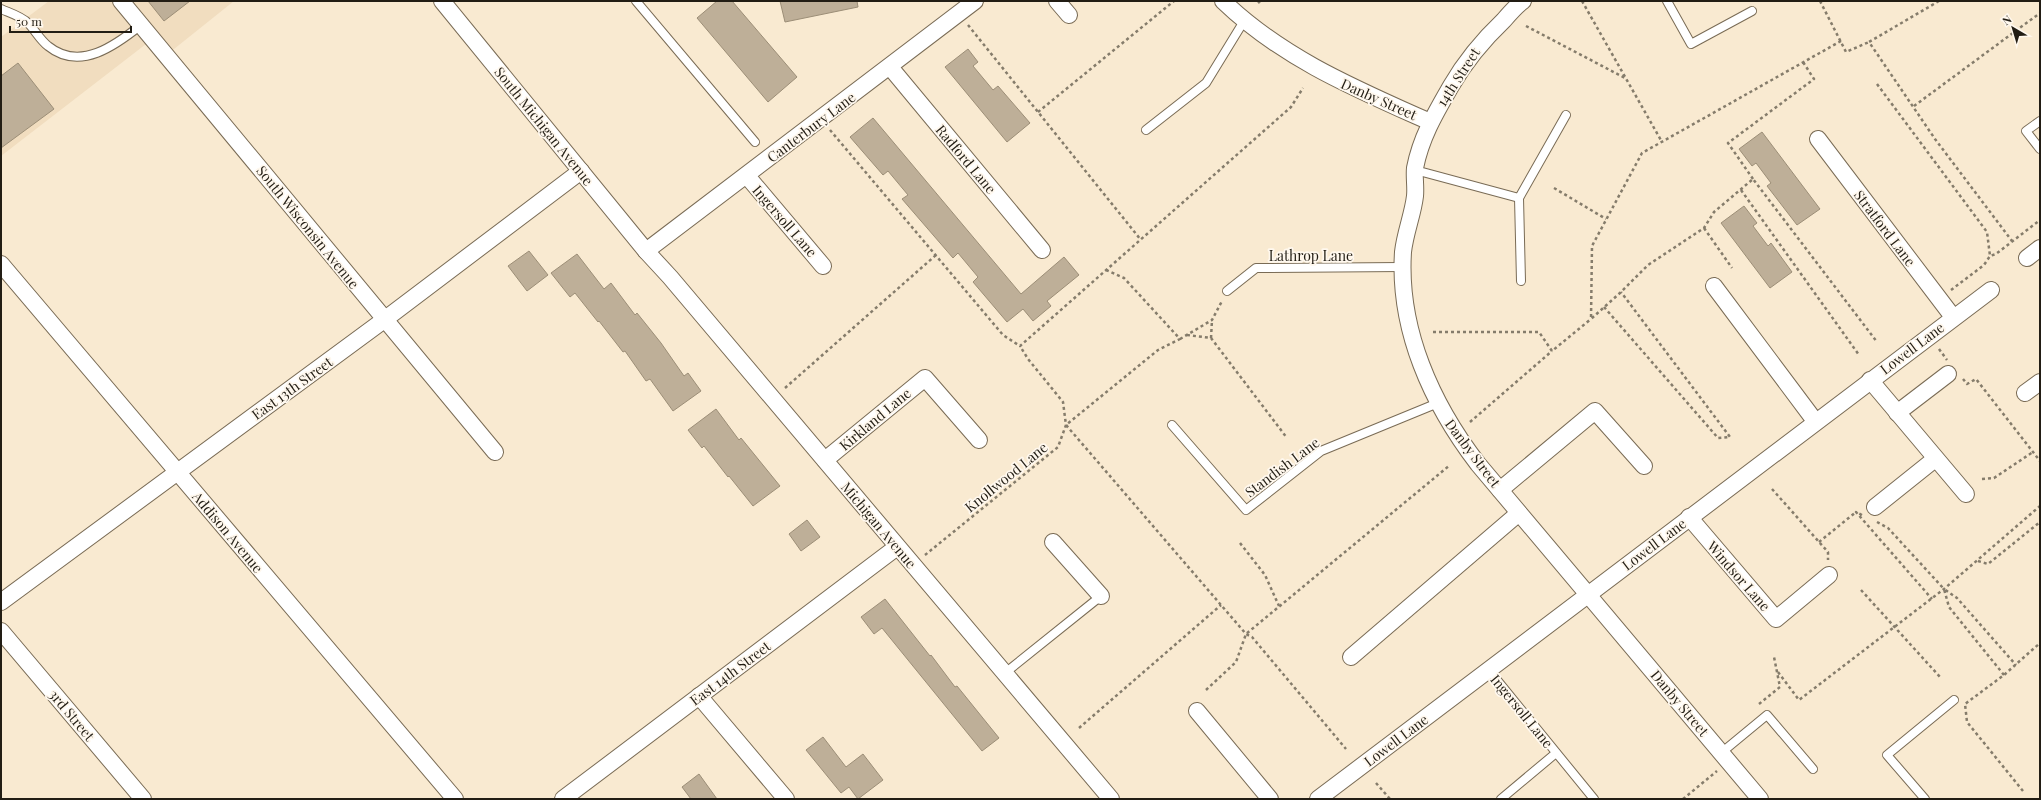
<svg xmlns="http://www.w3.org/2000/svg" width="2041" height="800" viewBox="0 0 2041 800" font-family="'Playfair Display',serif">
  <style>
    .built { fill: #f1ddbf }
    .building { fill: #beaf98; stroke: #9c8e77 }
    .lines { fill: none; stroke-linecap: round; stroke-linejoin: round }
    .lane-casing { stroke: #796b55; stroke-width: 10 }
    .street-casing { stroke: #796b55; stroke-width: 18 }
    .path { stroke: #857c6b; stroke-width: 2.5; stroke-dasharray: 3 3; stroke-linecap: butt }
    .lane { stroke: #fff; stroke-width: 8 }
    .street { stroke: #fff; stroke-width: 16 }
    .labels { text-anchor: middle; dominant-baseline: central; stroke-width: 3.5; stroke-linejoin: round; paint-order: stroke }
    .street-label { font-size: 14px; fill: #221d14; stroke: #fff8ee }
  </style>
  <rect width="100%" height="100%" fill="#f9ead1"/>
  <path class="built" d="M49,1H234L159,61L146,44L1,156V37Z"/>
  <g class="building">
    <path d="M148,1H190L164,21Z"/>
    <path d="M717,1H732L797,77L768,102L697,18Z"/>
    <path d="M780,1H857L858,7L785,22Z"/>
    <path d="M968,49L978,62L973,66L993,90L998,86L1030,123L1007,142L945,67Z"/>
    <path d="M18,63L54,109L1,148V76Z"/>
    <path d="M873,118L1021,294L1064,257L1079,275L1047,301L1051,306L1033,321L1023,309L1007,322L973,282L978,277L958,253L953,258L902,199L908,195L888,171L883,175L850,137Z"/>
    <path d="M1762,132L1820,209L1797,225L1767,186L1771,183L1756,163L1752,166L1739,149Z"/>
    <path d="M1744,206L1757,223L1753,226L1768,246L1771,243L1792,272L1770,288L1721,223Z"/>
    <path d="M529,251L548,275L527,291L508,266Z"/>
    <path d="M577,254L604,289L611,283L635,315L637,313L661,343L684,376L688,373L701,391L673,411L650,379L646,381L625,351L623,352L599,321L598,322L575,293L570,297L551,273Z"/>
    <path d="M716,409L739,440L741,438L780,486L753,506L729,476L728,477L704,446L702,448L688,430Z"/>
    <path d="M807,520L820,537L801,551L789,534Z"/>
    <path d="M885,599L930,656L931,655L955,687L957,686L999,738L982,751L882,628L874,634L861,617Z"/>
    <path d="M823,737L846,767L863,754L883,780L858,799L849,787L841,793L806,750Z"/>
    <path d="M699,774L717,799H691L682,787Z"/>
  </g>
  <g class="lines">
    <defs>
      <g id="lane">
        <path d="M636,1L755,142"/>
        <path d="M1667,1L1691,44L1752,11"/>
        <path d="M1,9C10,13 21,16 28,23C35,30 40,40 48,46C80,72 116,45 141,25"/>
        <path d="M2040,121L2026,131L2040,149"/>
        <path d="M1146,130L1206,83L1244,21"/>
        <path d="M1415,170L1519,198"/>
        <path d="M1521,281L1519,198L1566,115"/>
        <path d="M1227,291L1256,268L1403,267"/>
        <path d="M1172,425L1246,510L1321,451L1438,403"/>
        <path d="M1488,669L1594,799"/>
        <path d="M1005,673L1101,596"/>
        <path d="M1721,753L1767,715L1813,769"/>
        <path d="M1501,799L1556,753"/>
        <path d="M1925,799L1887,755L1954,700"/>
      </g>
      <g id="street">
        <path d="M121,1L495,452"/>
        <path d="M442,1L646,251L670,277L1111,799"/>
        <path d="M1057,1L1069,15"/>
        <path d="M1223,1C1282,58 1356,89 1430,122"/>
        <path d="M1523,1C1516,6 1510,13 1504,20C1483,40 1466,60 1451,86C1436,112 1421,137 1415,168C1414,177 1416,187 1415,196C1413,214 1405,233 1403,252C1398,330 1432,404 1478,464L1760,799"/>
        <path d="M890,67L1042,250"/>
        <path d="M1818,139L1953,317"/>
        <path d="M747,176L823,266"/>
        <path d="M646,251L975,1"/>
        <path d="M2027,258L2040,248"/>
        <path d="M1,264L455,799"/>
        <path d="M1714,286L1815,421"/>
        <path d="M1870,380L1966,494"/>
        <path d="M2025,393L2040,382"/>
        <path d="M1897,413L1948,374"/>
        <path d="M825,460L925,378L979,440"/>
        <path d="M1500,490L1595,411L1644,466"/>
        <path d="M1875,507L1935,459"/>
        <path d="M1689,517L1776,619L1829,575"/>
        <path d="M1053,542L1101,596"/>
        <path d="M1,602L384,320L581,171"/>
        <path d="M1,631L143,799"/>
        <path d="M1351,657L1519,513"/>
        <path d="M699,696L786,799"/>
        <path d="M1197,711L1270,799"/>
        <path d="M563,799L897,547"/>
        <path d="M1318,799L1991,290"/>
      </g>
    </defs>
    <use href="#lane" class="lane-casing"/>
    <use href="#street" class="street-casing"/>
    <g class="path">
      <path d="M1582,1L1662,142"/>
      <path d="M1820,1L1846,52L1869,42"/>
      <path d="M1939,1L1869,42L1935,139L2012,241"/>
      <path d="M1258,3L1260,1"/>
      <path d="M968,25L1141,240"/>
      <path d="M1526,26L1625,78"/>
      <path d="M1841,41L1642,153L1592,246L1591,319L1621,292L1648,265L1704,228L1714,212L1753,179L1877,342"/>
      <path d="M1877,84L1987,232L1990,256"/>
      <path d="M1914,106L2040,13"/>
      <path d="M1038,112L1174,1"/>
      <path d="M830,130L1003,335L1020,346L1291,107L1303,88"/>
      <path d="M1753,179L1728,143L1814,79L1803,62"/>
      <path d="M1554,188L1606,219"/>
      <path d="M1741,190L1859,355"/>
      <path d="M1704,228L1732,268"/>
      <path d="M1106,270L1124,278L1180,339L1158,350L1066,425L1246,634L1252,637L1346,749"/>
      <path d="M1951,290L1984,265L1990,256L1996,254L2040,220"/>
      <path d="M1604,307L1718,438L1730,437L1621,292"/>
      <path d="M1433,332H1539L1552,351L1591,319"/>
      <path d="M1187,335L1211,338L1287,438"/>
      <path d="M1211,338L1212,320"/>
      <path d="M1180,339L1212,320L1222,301"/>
      <path d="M1939,349L1947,360"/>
      <path d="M1963,379L1967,384L1976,379L2040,461"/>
      <path d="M785,388L936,255"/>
      <path d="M1470,422L1552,351"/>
      <path d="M1982,479L1994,478L2033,452"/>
      <path d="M1772,489L1828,552V560"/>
      <path d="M1862,515L1856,512L1932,599"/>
      <path d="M1877,522L1888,528L1944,589"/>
      <path d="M1819,542L1856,512"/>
      <path d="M1240,543L1265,575L1279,606"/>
      <path d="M925,555L1058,447L1066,425L1063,402L1028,359L1020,346"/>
      <path d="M1978,561L1988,564L2040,522"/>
      <path d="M1861,590L1940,677"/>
      <path d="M1778,672L1799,700L1944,589L2040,506"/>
      <path d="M2004,675L1949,607L1944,589L1957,598L2016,665"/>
      <path d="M1206,690L1236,662L1246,634L1450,465"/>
      <path d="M1759,704L1780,687L1774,657"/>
      <path d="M1079,728L1221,605"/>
      <path d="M1376,783L1390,799"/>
      <path d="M2023,791L1967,722L1965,704L2004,675L2040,643"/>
      <path d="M1683,799L1717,771"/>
    </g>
    <use href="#lane" class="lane"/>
    <use href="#street" class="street"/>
  </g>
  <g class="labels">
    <g class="street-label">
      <text transform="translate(1458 77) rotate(-57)">14th Street</text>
      <text transform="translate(1379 99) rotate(24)">Danby Street</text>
      <text transform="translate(544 126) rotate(51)">South Michigan Avenue</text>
      <text transform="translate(811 127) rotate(-37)">Canterbury Lane</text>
      <text transform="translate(966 159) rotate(50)">Radford Lane</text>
      <text transform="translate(785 221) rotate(49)">Ingersoll Lane</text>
      <text transform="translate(308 227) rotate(51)">South Wisconsin Avenue</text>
      <text transform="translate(1885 228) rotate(53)">Stratford Lane</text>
      <text x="1311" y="255">Lathrop Lane</text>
      <text transform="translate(1912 348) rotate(-37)">Lowell Lane</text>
      <text transform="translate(292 388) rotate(-36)">East 13th Street</text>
      <text transform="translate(875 419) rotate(-40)">Kirkland Lane</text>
      <text transform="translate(1473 453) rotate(53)">Danby Street</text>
      <text transform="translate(1282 467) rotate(-37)">Standish Lane</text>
      <text transform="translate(1006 477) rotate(-39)">Knollwood Lane</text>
      <text transform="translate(879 525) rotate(50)">Michigan Avenue</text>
      <text transform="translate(228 532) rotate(50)">Addison Avenue</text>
      <text transform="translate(1654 544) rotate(-37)">Lowell Lane</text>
      <text transform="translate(1739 576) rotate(49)">Windsor Lane</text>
      <text transform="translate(730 673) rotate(-37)">East 14th Street</text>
      <text transform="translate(1680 703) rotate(50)">Danby Street</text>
      <text transform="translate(1522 711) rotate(51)">Ingersoll Lane</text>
      <text transform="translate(72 715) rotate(50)">3rd Street</text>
      <text transform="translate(1396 740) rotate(-37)">Lowell Lane</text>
    </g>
  </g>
  <rect width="2041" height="800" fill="none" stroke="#221d14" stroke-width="4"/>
  <g transform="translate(2013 28) rotate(322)" stroke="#fff8ee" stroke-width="3" paint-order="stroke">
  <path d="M0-3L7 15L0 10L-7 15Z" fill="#221d14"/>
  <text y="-6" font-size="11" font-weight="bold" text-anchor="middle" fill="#221d14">N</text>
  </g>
  <path d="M10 26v6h121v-6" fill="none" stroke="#221d14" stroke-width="2"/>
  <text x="16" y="26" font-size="12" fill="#221d14" stroke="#fff8ee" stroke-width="3" paint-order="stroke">50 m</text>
</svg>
